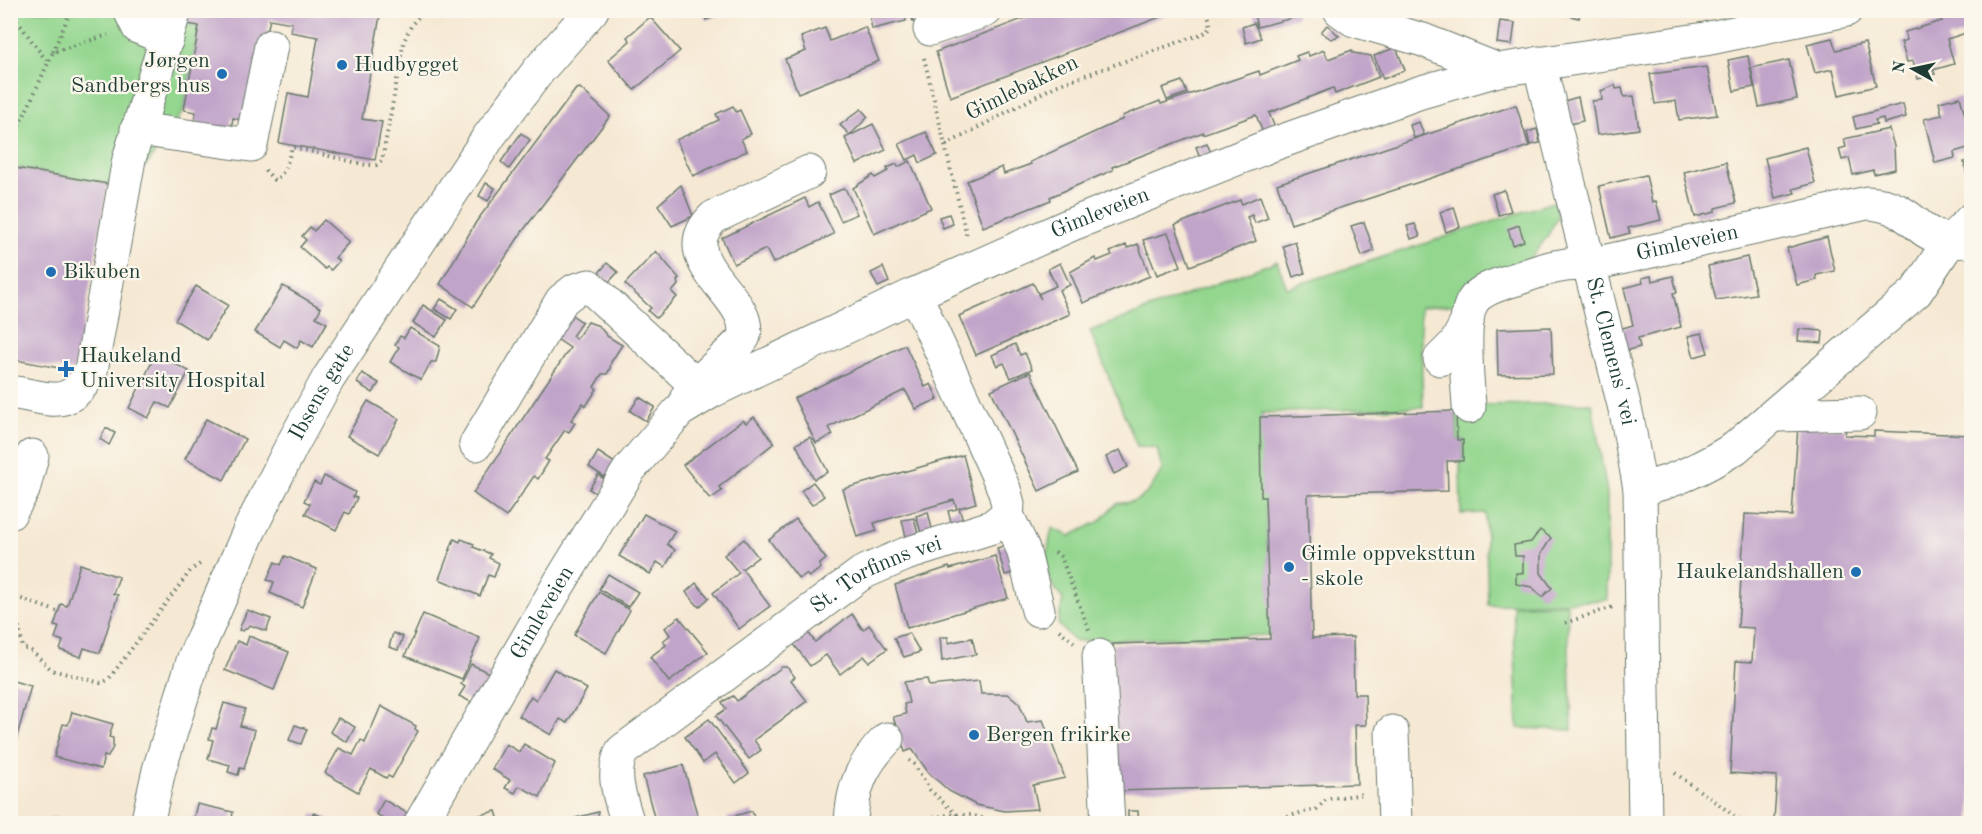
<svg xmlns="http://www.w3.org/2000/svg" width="1982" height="834" viewBox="0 0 1982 834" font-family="'Old Standard TT',serif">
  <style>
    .green { fill: #93d68e; stroke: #598a61; stroke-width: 1.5 }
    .building { fill: #c1a4c9 }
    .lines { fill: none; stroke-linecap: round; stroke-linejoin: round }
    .minor-casing { stroke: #6a796c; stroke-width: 35 }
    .major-casing { stroke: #6a796c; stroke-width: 35 }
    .path { stroke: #6a796c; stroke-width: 4; stroke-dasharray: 1.5 4.5; stroke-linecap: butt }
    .minor { stroke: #fff; stroke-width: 33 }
    .major { stroke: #fff; stroke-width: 33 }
    .poi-dot { fill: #1f6fb2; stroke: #fbf7ec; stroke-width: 2 }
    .labels { text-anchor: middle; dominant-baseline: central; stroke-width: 4.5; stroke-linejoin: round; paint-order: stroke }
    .poi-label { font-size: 22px; fill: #1f3d34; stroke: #fbf7ec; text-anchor: start }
    .street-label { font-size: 22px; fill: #1f3d34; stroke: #fbf7ec }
  </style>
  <rect width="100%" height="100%" fill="#fbf7ec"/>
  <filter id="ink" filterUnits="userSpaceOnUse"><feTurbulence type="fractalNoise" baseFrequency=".0167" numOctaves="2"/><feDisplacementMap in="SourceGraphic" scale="12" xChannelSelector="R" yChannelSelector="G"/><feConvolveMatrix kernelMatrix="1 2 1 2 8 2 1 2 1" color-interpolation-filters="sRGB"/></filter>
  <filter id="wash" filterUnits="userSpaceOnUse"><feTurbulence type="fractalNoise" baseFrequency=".008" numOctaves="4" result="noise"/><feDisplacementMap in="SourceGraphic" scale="24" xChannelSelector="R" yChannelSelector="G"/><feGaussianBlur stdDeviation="1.35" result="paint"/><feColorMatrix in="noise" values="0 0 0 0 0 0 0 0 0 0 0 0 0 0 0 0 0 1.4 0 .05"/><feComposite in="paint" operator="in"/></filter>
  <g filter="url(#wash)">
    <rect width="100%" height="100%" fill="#f6e9d4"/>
    <g class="green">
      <path d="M10,11H189L187,24L199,26L184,110L146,166L108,184L11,167Z"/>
      <path d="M1559,200L1558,216L1548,235L1532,257L1454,305L1420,307L1423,407L1262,413L1271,635L1074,641L1058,624L1063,599C1040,573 1046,560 1052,528L1070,536L1100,521L1117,503C1143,504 1151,491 1162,469L1157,448L1137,446L1090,331L1277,261L1287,288Z"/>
      <path d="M1592,403L1607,493V600L1488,605L1485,513L1461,514L1460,460H1463V440H1457V409L1480,405Z"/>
      <path d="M1567,604L1572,730L1518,728L1513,605Z"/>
    </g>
    <g id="blocks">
      <g class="building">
        <path d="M189,10H381L362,119L382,122L375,160L279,143L288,93L308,97L318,37L290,32L292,23L270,19L246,121L233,118L231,130L194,123L196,112L184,110L199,26L187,24Z"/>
        <path d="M702,10H730V11L706,20Z"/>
        <path d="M886,10H904L906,21L872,29L869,14Z"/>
        <path d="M910,10H937L939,16L913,22Z"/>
        <path d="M1046,10H1176V11L950,97L936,52Z"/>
        <path d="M1253,10H1295L1297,17L1257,27Z"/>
        <path d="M1544,10H1581L1579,18Z"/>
        <path d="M1958,10L1959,13L1971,10V38L1968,39L1966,33L1947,39L1954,64L1933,70L1935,74L1918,79L1913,61L1907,62L1901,42L1907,40L1905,32L1942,21L1939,11Z"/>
        <path d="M650,17L680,51L634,90L608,60L630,41L627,37Z"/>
        <path d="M1500,21L1515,23L1512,45L1497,43Z"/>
        <path d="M1254,23L1261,38L1246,43L1242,27Z"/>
        <path d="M1327,25L1333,30L1339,36L1331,39L1321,32Z"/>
        <path d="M865,27L879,61L798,93L785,59L806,51L801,37L825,28L830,41Z"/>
        <path d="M1832,38L1836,50L1865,43L1876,86L1839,95L1833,69L1815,73L1807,44Z"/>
        <path d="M1396,47L1405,70L1383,79L1374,56Z"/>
        <path d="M1324,50L1328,59L1352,50L1353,53L1371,56L1379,77L1335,94L1333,88L1269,113L1275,128L1263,133L1256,115L1203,134V132L1112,167L1113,170L1050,197L1051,200L983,227L967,181L1002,167L1004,174L1031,164L1030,162L1123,119L1122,116L1160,101L1161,104L1259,71L1260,75L1298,60L1296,56L1307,52L1309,56Z"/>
        <path d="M1748,56L1754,87L1734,91L1728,60Z"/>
        <path d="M1789,60L1797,99L1759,107L1751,68Z"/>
        <path d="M1707,67L1717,115L1679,120L1676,101L1655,104L1650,74Z"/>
        <path d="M1182,81L1187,93L1167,100L1162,88Z"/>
        <path d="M1615,85L1616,89L1622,88L1624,97L1634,96L1639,129L1597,135L1592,101L1602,100L1601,91Z"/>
        <path d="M580,88L610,116L522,232L473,307L440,284L476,222L576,89Z"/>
        <path d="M1578,97L1583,121L1569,124L1564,101Z"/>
        <path d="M1960,97L1971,136V147L1954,152L1955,158L1935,163L1924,119L1942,115L1939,102Z"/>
        <path d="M1903,104L1906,117L1884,123L1883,118L1875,120L1877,124L1856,129L1853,117Z"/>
        <path d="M1516,105L1529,146L1291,224L1277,184Z"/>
        <path d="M733,106L736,112L740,110L751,134L741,139L747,151L693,176L676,140L719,120L716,114Z"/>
        <path d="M861,109L868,117L850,135L840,125Z"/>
        <path d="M1419,122L1424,135L1414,138L1410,125Z"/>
        <path d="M873,124L886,150L857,164L845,138Z"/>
        <path d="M1537,129L1540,143L1530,145L1527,132Z"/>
        <path d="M1889,129L1894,146L1895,169L1874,174L1873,170L1853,175L1849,158L1842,160L1839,149L1846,147L1844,139Z"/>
        <path d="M926,132L937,155L920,163L917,155L907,160L899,144Z"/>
        <path d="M521,133L530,140L509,169L501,162Z"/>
        <path d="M1207,143L1211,153L1200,157L1196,147Z"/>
        <path d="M1806,147L1815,183L1793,189L1795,193L1775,198L1765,158Z"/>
        <path d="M1971,160V190L1964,162Z"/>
        <path d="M910,161L931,208L874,234L853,188L873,175L875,178L888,171L887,168L897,164L898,167Z"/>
        <path d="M1726,162L1736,203L1715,208V212L1695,217L1684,172Z"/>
        <path d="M10,167L108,184L75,371L10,359Z"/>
        <path d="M1646,175L1652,202L1656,201L1661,220L1628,228L1630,233L1611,238L1599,186Z"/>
        <path d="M486,183L495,188L488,201L479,196Z"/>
        <path d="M681,185L693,216L672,226L658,205Z"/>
        <path d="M845,188L857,214L841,221L829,195Z"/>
        <path d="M1504,190L1511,211L1499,215L1492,194Z"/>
        <path d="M1260,196L1268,218L1255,223L1252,215L1247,217L1256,241L1190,266L1175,225L1240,200L1242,204Z"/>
        <path d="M805,198L809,207L818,202L834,234L773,263L766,249L734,264L722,238Z"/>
        <path d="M1454,207L1460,227L1446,232L1440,212Z"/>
        <path d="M949,214L953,224L943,228L939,217Z"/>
        <path d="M324,220L349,242L335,258L339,261L331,270L327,267L325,269L300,247L306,240L302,236L310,227L314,231Z"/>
        <path d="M1364,222L1374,251L1362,256L1351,226Z"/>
        <path d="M1415,224L1420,236L1411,239L1407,226Z"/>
        <path d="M1519,225L1524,241L1513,245L1508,229Z"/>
        <path d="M1168,233L1181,266L1157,275L1143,240Z"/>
        <path d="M1827,237L1835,271L1816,275L1817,280L1797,285L1787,248Z"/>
        <path d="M1295,242L1305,273L1293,277L1283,246Z"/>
        <path d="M1138,244L1150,276L1083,303L1070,272L1095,258L1097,261L1112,255L1110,252L1126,245L1128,248Z"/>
        <path d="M656,251L679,278L677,281L678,285L672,292L677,297L656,318L648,311L651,308L625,284Z"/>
        <path d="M1747,257L1756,294L1716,300L1708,266Z"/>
        <path d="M607,263L618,272L609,282L598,274Z"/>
        <path d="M1060,263L1070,285L1059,290L1070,314L976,355L959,316L1033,283L1041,299L1038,294L1056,286L1048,269Z"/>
        <path d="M883,267L889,282L878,287L871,273Z"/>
        <path d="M1651,276L1652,281L1673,276L1677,292L1673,293L1681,327L1638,338L1640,347L1624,351L1619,329L1633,325L1624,288L1643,283L1642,278Z"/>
        <path d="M196,286L228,305L207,340L175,320Z"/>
        <path d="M283,286L321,308L316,317L327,323L313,347L301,340L297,348L284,340L280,347L255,332Z"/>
        <path d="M441,299L457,309L451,319L434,309Z"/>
        <path d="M423,305L447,320L436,337L413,323Z"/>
        <path d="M566,311L582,322L572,336L576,339L588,322L599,326L607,336L622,345L611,362L610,369L607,374H602L594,387L597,389L586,406L583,403L573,418L571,420L575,423L569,432L565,430L545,459L549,461L538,479L534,476L506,517L473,493L570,348L551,335Z"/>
        <path d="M1551,327L1553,374L1498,375L1497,329Z"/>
        <path d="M410,328L440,346L436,362H431L421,380L390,362L399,347L395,345L400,336L404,338Z"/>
        <path d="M1799,329L1823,331L1822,343L1798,341Z"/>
        <path d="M1702,333L1708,353L1694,357L1688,336Z"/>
        <path d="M1015,344L1020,355L1025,353L1032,369L1011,378L1004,363L997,366L992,355Z"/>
        <path d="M905,345L925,387L931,384L938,399L916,409L905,390L829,427L833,435L816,443L794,398Z"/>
        <path d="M156,354L189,371L170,408L157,402L148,418L129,408Z"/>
        <path d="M1030,372L1078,472L1039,491L991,390Z"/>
        <path d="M362,373L379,383L373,393L357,383Z"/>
        <path d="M639,397L655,407L646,421L630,411Z"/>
        <path d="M368,401L399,419L379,454L347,436Z"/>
        <path d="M1456,411L1457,440H1463V461H1447L1448,491L1308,495L1312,638L1353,637L1354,694H1365L1366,725H1355L1357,784L1118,791L1113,644L1270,639L1265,497H1261L1260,417Z"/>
        <path d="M754,417L774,443L719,487L722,491L710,499L683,465L743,420L746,423Z"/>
        <path d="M206,419L245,439L224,480L185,459Z"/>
        <path d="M1798,426L1846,429L1845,435L1874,436V431L1971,435V824H1814L1774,820L1777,776L1730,773L1736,661L1752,662L1754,628L1738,627L1745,514L1792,516Z"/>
        <path d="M106,428L115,433L109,445L100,439Z"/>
        <path d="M810,437L828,472L814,479L796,444Z"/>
        <path d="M1120,450L1128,467L1114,474L1106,457Z"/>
        <path d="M598,452L618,465L609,480L589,467Z"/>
        <path d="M963,455L976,503L959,508L965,526L953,529L948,511L957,509L954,500L874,523L877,531L857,537L843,489Z"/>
        <path d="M598,475L608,481L599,495L589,489Z"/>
        <path d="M324,476L355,492L353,497L357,498L349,514L345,512L336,530L305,514L310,504L304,501L314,482L320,485Z"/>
        <path d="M813,482L824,496L812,505L801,491Z"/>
        <path d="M928,512L933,533L922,536L916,516Z"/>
        <path d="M644,514L675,531L667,544L675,550L665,567L657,562L650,574L619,556Z"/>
        <path d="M914,518L919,538L907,541L902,520Z"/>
        <path d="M796,519L826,559L819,565L821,568L809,577L806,574L799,579L769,540Z"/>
        <path d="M1540,530L1551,538L1541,554V573L1552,588L1542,597L1532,587L1516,584V573H1523V556H1515L1514,545L1531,542Z"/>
        <path d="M454,539L460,542L461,539L474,544L473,547L491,554L489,558L499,563L494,577L488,575L480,596L439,579Z"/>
        <path d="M744,539L758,557L742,569L770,606L739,629L713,593L739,573L724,555Z"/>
        <path d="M1013,543L1022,570L1005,575L997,548Z"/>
        <path d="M285,556L317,569L302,607L270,593L274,582L267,580L275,562L281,565Z"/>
        <path d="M995,556L1008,598L907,628L895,585L949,567L950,569Z"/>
        <path d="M80,564L119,577L113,594L118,595L100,653L84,648L81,657L60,650L63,641L55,638L59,627L54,626L61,604L67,606Z"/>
        <path d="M608,574L638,592L628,607L599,589Z"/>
        <path d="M696,583L709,598L699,607L686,592Z"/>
        <path d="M599,592L630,610L606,653L574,635Z"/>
        <path d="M247,610L271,619L266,631L250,625L243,631L239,630Z"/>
        <path d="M423,614L480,638L462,679L405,656Z"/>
        <path d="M852,614L863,630L869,625L887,649L869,662L864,656L840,674L826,655L810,666L793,643L808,632L815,642Z"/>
        <path d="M679,617L708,652L669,682L650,657L666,645L663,641L670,635L665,628Z"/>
        <path d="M393,633L403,637L398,650L389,647Z"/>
        <path d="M909,633L920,652L904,657L894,638Z"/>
        <path d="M249,636L289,652L274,690L225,670L237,641L246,645Z"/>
        <path d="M940,637H948V643L972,638L976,654L942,661Z"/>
        <path d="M471,664L493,675L475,704L459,696L465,687L461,684Z"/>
        <path d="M782,667H787L795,677L791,680L807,701L754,740L761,750L749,759L716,716L726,709L722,702L733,696L737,701Z"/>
        <path d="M554,669L587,689L567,723L560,719L551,735L519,716L531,696L536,700Z"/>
        <path d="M927,679L929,686L979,681L981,694H1008L1019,703L1027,722L1043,720L1065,778L1033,785L1038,809L1005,811L976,805L949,791L928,772L912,749L905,752L893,717L906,714L904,704L909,703L904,682Z"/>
        <path d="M10,680L31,686L11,758H10Z"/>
        <path d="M224,703L245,709L240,726L255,730L244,769L240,768L238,775L228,772L230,765L208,759L213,740L209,739L212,728L216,729Z"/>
        <path d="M381,706L416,726L415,729L418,731L392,778L388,776L386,778L371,769L358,792L325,773L339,748L353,755L361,740L365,743Z"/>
        <path d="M72,712L113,724L109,737L113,738V747L108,757L104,756L101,769L54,757L63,724L68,725Z"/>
        <path d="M338,718L355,727L347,742L330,732Z"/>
        <path d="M709,719L749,773L736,783L715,754L703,763L685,737Z"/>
        <path d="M295,725L307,729L301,744L289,740Z"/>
        <path d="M506,744L519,752L524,744L555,763L540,797L519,786L515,793L505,788L510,780L492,769Z"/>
        <path d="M683,765L700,824H656L643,776Z"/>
        <path d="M384,800L409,814L404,824H393L376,814Z"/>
        <path d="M197,804L233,812L231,824H192Z"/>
        <path d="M496,811L500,824H474L472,817Z"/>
        <path d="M752,811L756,824H729L727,818Z"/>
        <path d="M1128,811H1138L1139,824H1128Z"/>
        <path d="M598,812L600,824H569L568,820Z"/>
        <path d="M313,813L340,823L339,824H309Z"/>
        <path d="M51,817L75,823V824H49Z"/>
      </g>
    </g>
  </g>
  <g filter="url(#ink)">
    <use href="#blocks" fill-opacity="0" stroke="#6a796c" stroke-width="1.5"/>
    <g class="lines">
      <defs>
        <g id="minor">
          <path d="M130,10L138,27L167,39"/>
          <path d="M1340,10L1354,20L1423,40L1498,70"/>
          <path d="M930,29L986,10"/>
          <path id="s1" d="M1539,63L1627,417L1640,489L1645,824"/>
          <path d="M137,129L251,145L271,46"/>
          <path d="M1440,359L1456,343L1467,322"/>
          <path d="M10,392C52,398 68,412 91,371L129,159L175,10"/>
          <path d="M687,397C698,379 741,346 744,336C754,296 667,262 714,217L809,172"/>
          <path id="s2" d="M1469,407C1468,382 1460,321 1473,301C1482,287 1506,283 1522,277C1544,269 1566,262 1589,265L1867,203C1892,204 1904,213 1923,229C1930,235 1941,238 1949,242L1972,219"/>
          <path d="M1777,415L1860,413"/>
          <path d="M476,444L562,300L575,290L589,286L695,384"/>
          <path d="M1640,489C1675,482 1704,467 1735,448L1916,292L1949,242L1969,241"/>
          <path d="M10,513L23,490L32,456"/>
          <path d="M1007,515L1023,549L1038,610"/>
          <path d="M1099,656L1108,824"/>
          <path d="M1392,732L1395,824"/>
          <path id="s3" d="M420,824L559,584L629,470L679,411L712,391L915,294L1070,225L1274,144L1418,93L1498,70L1705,39L1846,10"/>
          <path id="s4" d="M628,824C621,799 610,776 622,751L862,573L906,554L992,527L1007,515L1008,504L1004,489L915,294"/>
          <path d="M851,824C852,788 862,764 887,739"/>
        </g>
        <g id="major">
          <path id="s5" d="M147,824L159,770L194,658L250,529L291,447L328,379L490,135L539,70L592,10"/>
        </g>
      </defs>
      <use href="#minor" class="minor-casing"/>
      <use href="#major" class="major-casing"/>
      <g class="path">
        <path d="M10,11L48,63"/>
        <path d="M53,52L71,10"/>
        <path d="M924,58L967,237"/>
        <path d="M10,79L16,88L10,100"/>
        <path d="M10,122L18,128"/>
        <path d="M10,140L14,138L53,52L108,35"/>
        <path d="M946,145L1055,86L1204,33L1211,27L1207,10"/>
        <path d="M265,170L274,180C286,175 288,159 292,147L366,165H376L382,161L404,41L412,24L425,10"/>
        <path d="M1055,552L1061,557L1089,630"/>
        <path d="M10,595L59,612"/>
        <path d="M10,611L18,623L23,648L31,651L52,670L101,683L108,680L191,570L203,562"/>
        <path d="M1565,623L1613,607"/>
        <path d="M1059,630L1074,642"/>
        <path d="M909,760L914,764L930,790L957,815"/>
        <path d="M1675,773L1746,824"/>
        <path d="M892,824L913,822L947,815H971L993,821L1034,819"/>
        <path d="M1272,824L1273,821C1289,818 1300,811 1316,810L1327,799L1364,794"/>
      </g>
      <use href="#minor" class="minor"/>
      <use href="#major" class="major"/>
    </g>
  </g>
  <g class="poi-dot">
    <circle cx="342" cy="65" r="6"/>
    <circle cx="222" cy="74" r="6"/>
    <circle cx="51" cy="272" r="6"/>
    <path d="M63 360h6v6h6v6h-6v6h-6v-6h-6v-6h6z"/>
    <circle cx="1289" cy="567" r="6"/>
    <circle cx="1856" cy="572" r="6"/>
    <circle cx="974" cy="735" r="6"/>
  </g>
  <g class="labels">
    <g class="poi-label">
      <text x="210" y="61" text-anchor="end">Jørgen<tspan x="210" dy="25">Sandbergs hus</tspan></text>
      <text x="354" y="65">Hudbygget</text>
      <text x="63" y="272">Bikuben</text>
      <text x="80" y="356">Haukeland<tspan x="80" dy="25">University Hospital</tspan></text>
      <text x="1301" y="554">Gimle oppveksttun<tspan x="1301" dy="25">- skole</tspan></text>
      <text x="1844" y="572" text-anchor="end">Haukelandshallen</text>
      <text x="986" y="735">Bergen frikirke</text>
    </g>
    <g class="street-label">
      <text transform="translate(1022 88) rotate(-26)">Gimlebakken</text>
      <text stroke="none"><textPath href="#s3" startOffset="954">Gimleveien</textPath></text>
      <text stroke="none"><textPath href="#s2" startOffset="332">Gimleveien</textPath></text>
      <text stroke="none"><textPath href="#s1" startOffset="297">St. Clemens' vei</textPath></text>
      <text stroke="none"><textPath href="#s5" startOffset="468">Ibsens gate</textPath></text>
      <text stroke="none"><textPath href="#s4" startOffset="386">St. Torfinns vei</textPath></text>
      <text stroke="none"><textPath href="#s3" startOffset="244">Gimleveien</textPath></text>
    </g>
  </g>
  <rect width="1982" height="834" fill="none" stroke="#fbf7ec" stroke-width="36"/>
  <g transform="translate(1913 69) rotate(278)" stroke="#fbf7ec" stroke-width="4.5" paint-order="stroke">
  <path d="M0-4.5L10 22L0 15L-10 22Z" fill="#1f3d34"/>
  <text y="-9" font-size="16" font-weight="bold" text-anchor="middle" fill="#1f3d34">N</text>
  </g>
</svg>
